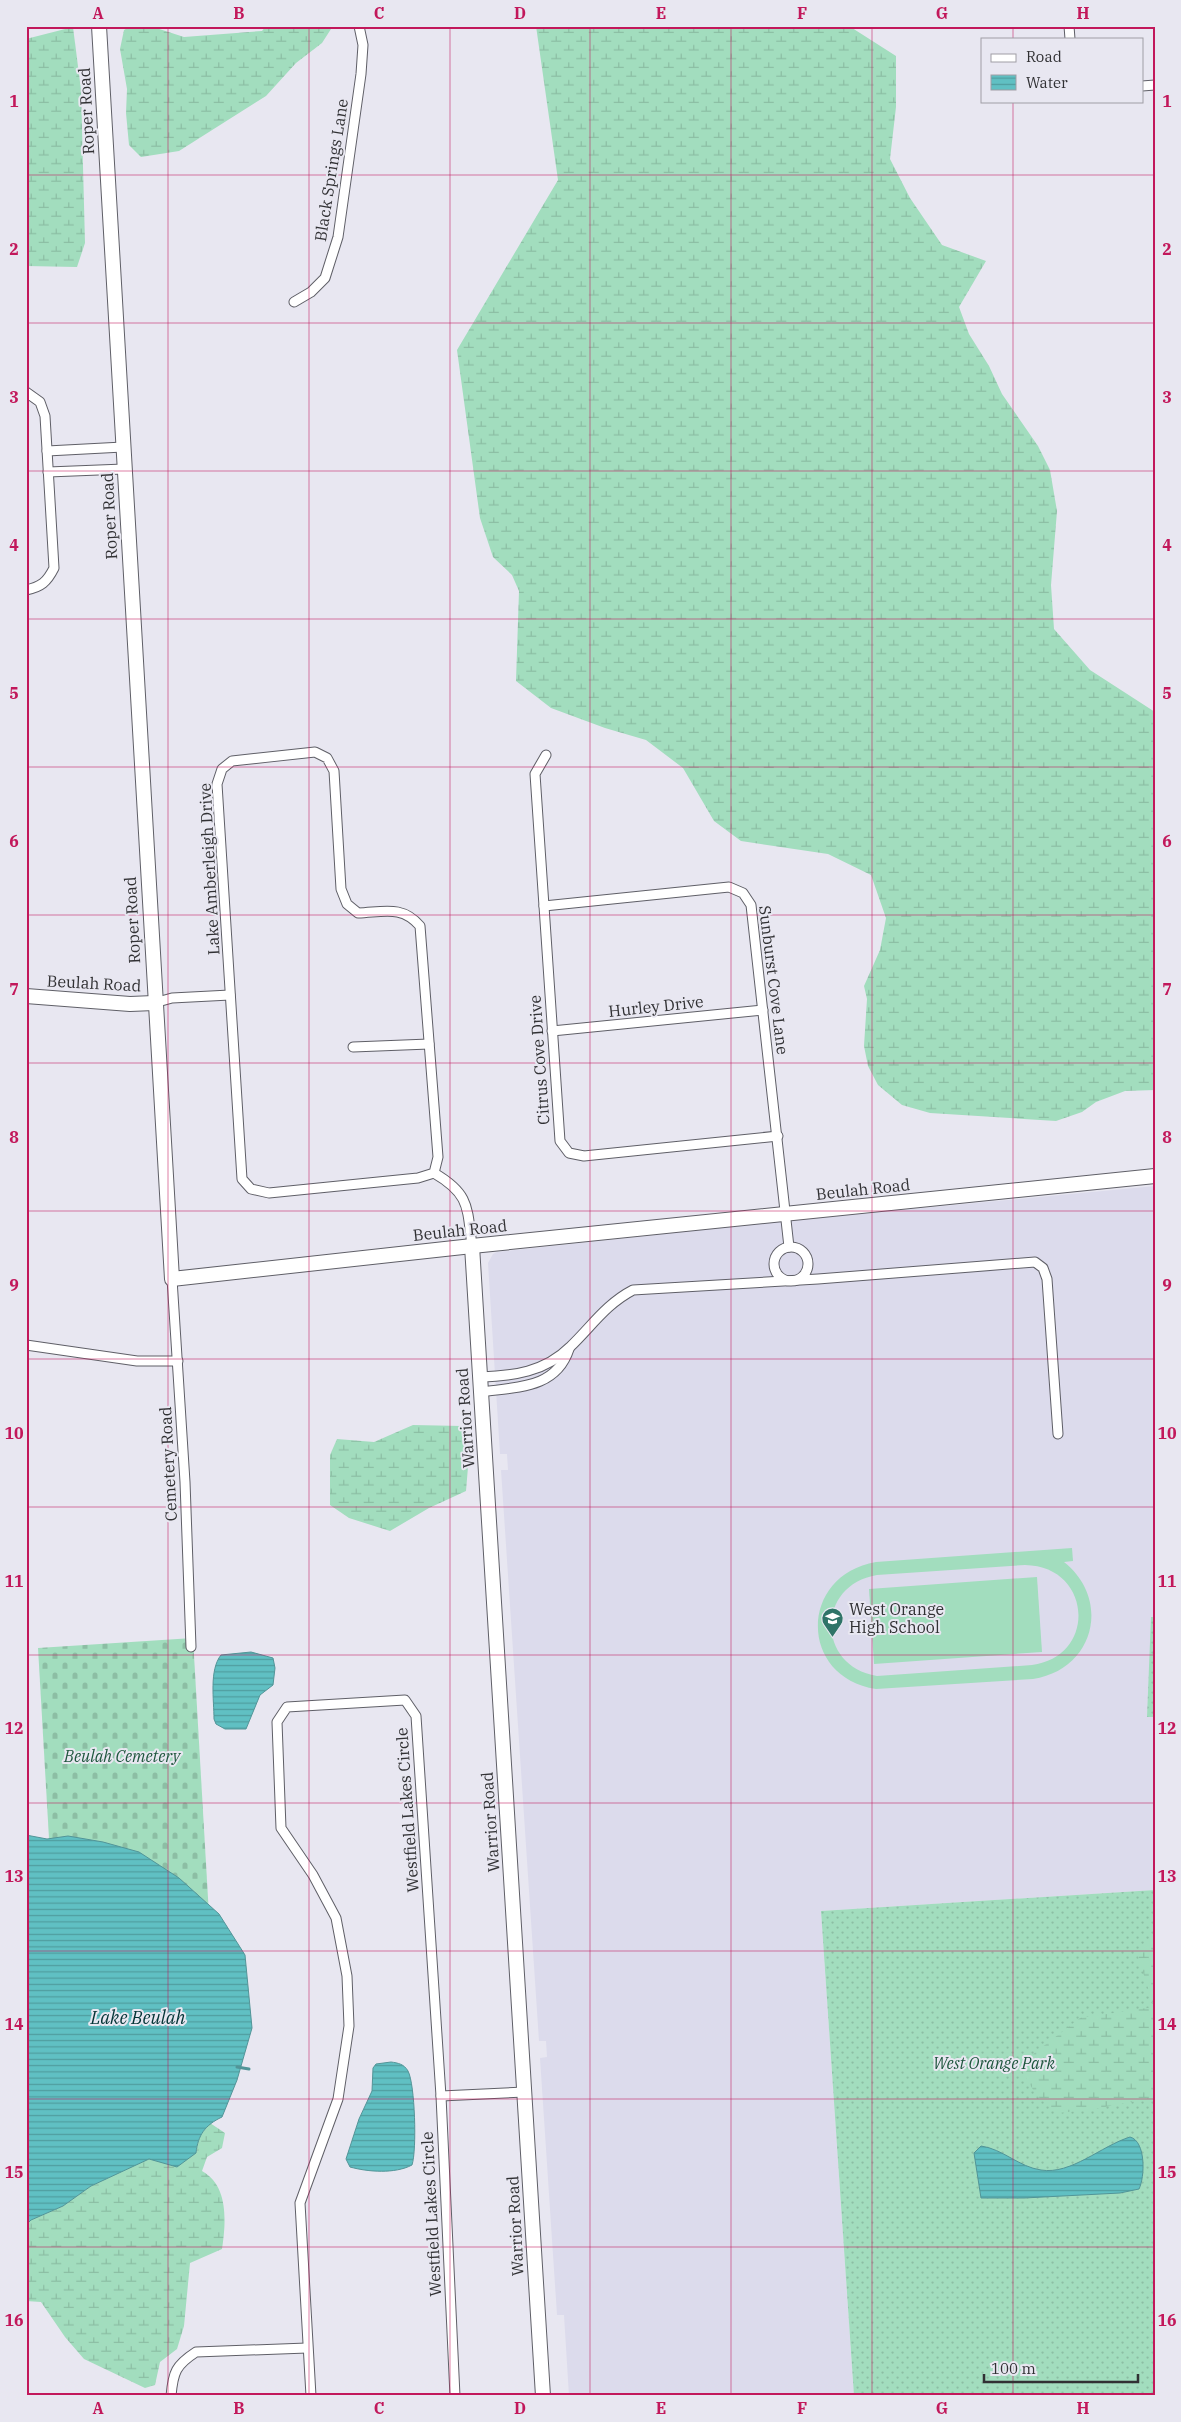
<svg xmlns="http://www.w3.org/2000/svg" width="1181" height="2422" viewBox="0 0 1181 2422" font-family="'IBM Plex Serif',serif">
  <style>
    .built { fill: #dcdbec }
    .grass { fill: url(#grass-dots) }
    .wetland { fill: url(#wetland-marsh) }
    .cemetery { fill: url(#cemetery-stones) }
    .garden { fill: #a2ddbe; fill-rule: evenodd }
    .water { fill: url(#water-rules); stroke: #529598 }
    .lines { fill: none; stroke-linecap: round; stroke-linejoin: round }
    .stream { stroke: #529598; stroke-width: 3 }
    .street-casing { stroke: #5f5f67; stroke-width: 11 }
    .secondary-casing { stroke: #5f5f67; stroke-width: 16 }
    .street { stroke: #fff; stroke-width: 9 }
    .secondary { stroke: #fff; stroke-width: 14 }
    .grid { fill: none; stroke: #c2185b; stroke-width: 1; stroke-opacity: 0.55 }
    .labels { text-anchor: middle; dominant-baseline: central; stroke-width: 4; stroke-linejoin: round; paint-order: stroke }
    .street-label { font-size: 16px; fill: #313134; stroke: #e8e7f1 }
    .poi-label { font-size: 16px; fill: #313134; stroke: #e8e7f1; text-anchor: start }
    .park-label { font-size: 16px; font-style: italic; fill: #1e563d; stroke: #e8e7f1 }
    .water-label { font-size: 18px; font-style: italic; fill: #033436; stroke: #e8e7f1 }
    .neatline { fill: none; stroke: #c2185b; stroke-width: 2 }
    .grid-label { font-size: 16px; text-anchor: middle; font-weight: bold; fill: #c2185b }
  </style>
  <defs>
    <pattern id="grass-dots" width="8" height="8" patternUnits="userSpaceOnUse" patternTransform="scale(1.25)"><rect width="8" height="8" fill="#a2ddbe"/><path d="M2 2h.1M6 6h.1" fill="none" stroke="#8cbea4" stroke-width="1.8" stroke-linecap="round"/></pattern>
    <pattern id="wetland-marsh" width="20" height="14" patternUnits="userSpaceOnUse" patternTransform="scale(1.25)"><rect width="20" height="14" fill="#a2ddbe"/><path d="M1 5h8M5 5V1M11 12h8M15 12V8" fill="none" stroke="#8cbea4"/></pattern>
    <pattern id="cemetery-stones" width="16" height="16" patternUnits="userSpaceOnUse" patternTransform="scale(1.25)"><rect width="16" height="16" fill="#a2ddbe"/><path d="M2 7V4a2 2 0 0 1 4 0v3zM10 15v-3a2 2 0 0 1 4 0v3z" fill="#8cbea4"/></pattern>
    <pattern id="water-rules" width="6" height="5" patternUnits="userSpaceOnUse" patternTransform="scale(1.25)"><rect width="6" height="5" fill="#60c0c3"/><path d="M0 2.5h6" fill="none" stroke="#509d9f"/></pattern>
  </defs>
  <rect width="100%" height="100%" fill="#e8e7f1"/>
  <path class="built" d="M1155,1186V1890L821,1911L854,2396H569L564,2315H557L540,2058L547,2057L546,2041H539L501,1470H508L507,1454H500L488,1263L493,1254L497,1252L775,1222Z"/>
  <g class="grass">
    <path d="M1151,1617H1155V1717H1147Z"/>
    <path d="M1155,1890V2396H854L821,1911Z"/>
  </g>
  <g class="wetland">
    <path d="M131,26H150L184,37L262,31L266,26H331V29L322,43L296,63L266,96L179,151L141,157L129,145L126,113L127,89L120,49L124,30Z"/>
    <path d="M536,26H849L896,56V107L890,159L910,198L942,245L986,261L959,307L969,334L989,366L1002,394L1038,446L1050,470L1057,511L1051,585L1054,629L1090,670L1155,712V1090L1125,1091L1096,1102L1082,1112L1056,1121L930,1113L902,1105L878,1085L868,1066L864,1046L867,999L864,986L880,950L886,918L871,875L828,854L741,841L714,821L683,768L646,740L605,728L551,708L516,681L519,591L512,575L493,557L480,518L457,350L558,180Z"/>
    <path d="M73,27L81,90L85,243L77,267L26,266V39Z"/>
    <path d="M413,1425L462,1426L468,1467L466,1491L429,1508L390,1531L349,1518L330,1505V1455L337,1439L374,1442Z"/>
    <path d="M1155,1936V2097L1095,2109L1058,2113L1036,2095L1019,2065L1080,2018L1154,2007L1137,1953Z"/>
    <path d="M210,2123L225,2133L222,2148L207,2157L202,2171C229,2186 226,2222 222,2249L190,2263L184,2326L177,2349L160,2362L155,2385L145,2388L84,2359L65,2337L41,2302L26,2301V2225L31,2220L63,2206L91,2186L149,2158L196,2153L198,2138Z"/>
  </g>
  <path class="cemetery" d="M193,1638L211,1950L56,1960L38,1648Z"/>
  <g class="garden">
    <path d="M1072,1548L1073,1561L1064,1562C1112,1600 1094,1670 1033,1679L876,1689C798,1677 799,1575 876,1562ZM1025,1565C1092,1566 1098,1656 1032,1665L877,1676C816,1666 816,1585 877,1575Z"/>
    <path d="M1037,1577L1042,1652L874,1664L869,1589Z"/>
  </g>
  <g class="water">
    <path d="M251,1652L273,1658L275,1668L273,1685L260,1695L246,1729H225L216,1724L214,1719C214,1700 209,1670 221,1655Z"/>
    <path d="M26,1835L47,1839L68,1836L103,1842L139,1852L179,1878L219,1914L245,1955L252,2028L237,2080L222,2117C205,2125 198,2135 196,2153L177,2167L149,2159L91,2186L63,2206L31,2220L26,2225Z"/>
    <path d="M391,2062C398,2063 404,2064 408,2071C415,2084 417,2150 412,2165C395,2174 368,2172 350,2167L346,2159L359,2119L372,2091L373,2068L376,2064Z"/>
    <path d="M1130,2137C1146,2141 1145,2177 1139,2189L1120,2193L1024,2198H981L974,2153L981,2146C1003,2149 1019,2167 1041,2170C1071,2175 1101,2146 1130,2137Z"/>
  </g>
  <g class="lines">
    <path class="stream" d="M237,2067L249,2069"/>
    <defs>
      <g id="street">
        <path d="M1069,26L1070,39"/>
        <path d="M1142,86L1155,85"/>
        <path d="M294,302L311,292L325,278L338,237L361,74L363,45L359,26"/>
        <path d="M26,392L40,402L45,416L54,568C47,582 41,587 26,590"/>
        <path d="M47,451L123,447"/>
        <path d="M48,472L124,469"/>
        <path d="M315,752L327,758L334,771L341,889L347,904L358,913C384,912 402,905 420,926L438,1157L434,1173L418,1178L269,1193L251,1189L242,1179L217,784L222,769L232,761Z"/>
        <path d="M546,755L535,774L560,1141L569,1153L584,1156L778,1136"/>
        <path d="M544,906L729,887L743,893L751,905L789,1247"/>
        <path d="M154,1003L172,998L230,995"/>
        <path d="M552,1031L763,1010"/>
        <path d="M353,1047L429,1044"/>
        <path d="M434,1173C470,1194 467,1207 472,1246"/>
        <circle cx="791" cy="1264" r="17"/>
        <path d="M172,1279L185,1482L191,1647"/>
        <path d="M26,1345L137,1361H178"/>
        <path d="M480,1377C513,1376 545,1372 570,1347C591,1327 606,1304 633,1290L818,1279L1035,1262L1043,1268L1047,1279L1058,1434"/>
        <path d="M481,1392C516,1387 556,1389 569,1349"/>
        <path d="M441,2096L524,2092"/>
        <path d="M171,2396C173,2372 176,2365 196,2352L307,2348"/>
        <path d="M311,2396L300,2203L338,2099L349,2026L347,1976L336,1918L313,1875L281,1828L277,1722L287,1707L405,1700L416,1716L441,2096L455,2396"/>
      </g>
      <g id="secondary">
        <path d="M99,26L172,1279L472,1246L1155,1176"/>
        <path d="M26,996L130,1004L154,1003"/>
        <path d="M472,1246L543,2396"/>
      </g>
    </defs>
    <use href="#street" class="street-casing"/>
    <use href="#secondary" class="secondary-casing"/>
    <use href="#street" class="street"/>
    <use href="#secondary" class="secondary"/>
  </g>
  <path class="grid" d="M168,26V2396M309,26V2396M450,26V2396M590,26V2396M731,26V2396M872,26V2396M1013,26V39M1013,101V2396M26,175H1155M26,323H1155M26,471H1155M26,619H1155M26,767H1155M26,915H1155M26,1063H1155M26,1211H1155M26,1359H1155M26,1507H1155M26,1655H1155M26,1803H1155M26,1951H1155M26,2099H1155M26,2247H1155"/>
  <defs>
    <symbol id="school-pin" viewBox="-11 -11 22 30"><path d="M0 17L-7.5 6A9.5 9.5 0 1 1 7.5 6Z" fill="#2f7468" stroke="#e8e7f1"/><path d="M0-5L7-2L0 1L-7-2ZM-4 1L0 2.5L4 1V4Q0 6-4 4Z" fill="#fff"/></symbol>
  </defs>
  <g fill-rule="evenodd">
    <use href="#school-pin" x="820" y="1606" width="25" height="34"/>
  </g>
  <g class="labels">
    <g class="street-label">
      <text transform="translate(86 111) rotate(-93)">Roper Road</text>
      <text transform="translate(331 170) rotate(-81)">Black Springs Lane</text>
      <text transform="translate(109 516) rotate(-93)">Roper Road</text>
      <text transform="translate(209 869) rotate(-93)">Lake Amberleigh Drive</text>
      <text transform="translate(132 920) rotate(-93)">Roper Road</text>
      <text transform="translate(774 980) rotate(83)">Sunburst Cove Lane</text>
      <text transform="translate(94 983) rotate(3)">Beulah Road</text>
      <text transform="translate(656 1006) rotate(-6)">Hurley Drive</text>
      <text transform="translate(539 1060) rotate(-94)">Citrus Cove Drive</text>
      <text transform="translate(863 1189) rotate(-6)">Beulah Road</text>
      <text transform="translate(460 1230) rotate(-6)">Beulah Road</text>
      <text transform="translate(465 1418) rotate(-94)">Warrior Road</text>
      <text transform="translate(168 1464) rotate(-93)">Cemetery Road</text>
      <text transform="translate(407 1810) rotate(-94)">Westfield Lakes Circle</text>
      <text transform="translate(490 1822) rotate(-94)">Warrior Road</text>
      <text transform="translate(431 2214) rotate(-93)">Westfield Lakes Circle</text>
      <text transform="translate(515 2226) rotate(-93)">Warrior Road</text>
    </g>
    <g class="poi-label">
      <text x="849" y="1609">West Orange<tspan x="849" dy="18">High School</tspan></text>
    </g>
    <g class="park-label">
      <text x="122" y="1756">Beulah Cemetery</text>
      <text x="994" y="2063">West Orange Park</text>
    </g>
    <g class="water-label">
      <text x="138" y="2017">Lake Beulah</text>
    </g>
  </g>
  <rect width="1181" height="2422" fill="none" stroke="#e8e7f1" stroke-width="55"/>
  <rect x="981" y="38" width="162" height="65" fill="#e8e7f1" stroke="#9f9ea5"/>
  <rect x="991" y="54" width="25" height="8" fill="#ffffff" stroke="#9f9ea5"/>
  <text x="1026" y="62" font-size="15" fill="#313134">Road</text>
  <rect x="991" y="75" width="25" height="15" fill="url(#water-rules)" stroke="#9f9ea5"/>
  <text x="1026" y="88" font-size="15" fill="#313134">Water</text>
  <path d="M984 2374v8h154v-8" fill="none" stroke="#313134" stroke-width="2.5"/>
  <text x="991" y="2374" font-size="15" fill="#313134" stroke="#e8e7f1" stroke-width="4" paint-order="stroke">100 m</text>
  <rect x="28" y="28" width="1126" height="2366" class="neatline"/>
  <g class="grid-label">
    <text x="98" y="19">A</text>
    <text x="239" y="19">B</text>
    <text x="379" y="19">C</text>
    <text x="520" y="19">D</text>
    <text x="661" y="19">E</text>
    <text x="802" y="19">F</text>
    <text x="942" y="19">G</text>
    <text x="1083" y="19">H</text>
    <text x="14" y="107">1</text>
    <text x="1167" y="107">1</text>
    <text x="14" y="255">2</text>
    <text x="1167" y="255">2</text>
    <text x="14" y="403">3</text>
    <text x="1167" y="403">3</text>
    <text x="14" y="551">4</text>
    <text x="1167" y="551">4</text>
    <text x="14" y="699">5</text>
    <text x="1167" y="699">5</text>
    <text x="14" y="847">6</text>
    <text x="1167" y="847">6</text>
    <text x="14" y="995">7</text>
    <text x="1167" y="995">7</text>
    <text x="14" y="1143">8</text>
    <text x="1167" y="1143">8</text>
    <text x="14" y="1291">9</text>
    <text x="1167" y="1291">9</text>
    <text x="14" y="1439">10</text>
    <text x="1167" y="1439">10</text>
    <text x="14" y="1587">11</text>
    <text x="1167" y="1587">11</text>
    <text x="14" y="1734">12</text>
    <text x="1167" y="1734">12</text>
    <text x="14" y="1882">13</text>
    <text x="1167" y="1882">13</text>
    <text x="14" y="2030">14</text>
    <text x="1167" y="2030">14</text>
    <text x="14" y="2178">15</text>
    <text x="1167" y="2178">15</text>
    <text x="14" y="2326">16</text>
    <text x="1167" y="2326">16</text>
    <text x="98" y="2414">A</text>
    <text x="239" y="2414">B</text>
    <text x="379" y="2414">C</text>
    <text x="520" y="2414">D</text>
    <text x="661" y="2414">E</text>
    <text x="802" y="2414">F</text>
    <text x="942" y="2414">G</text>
    <text x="1083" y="2414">H</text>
  </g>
</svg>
